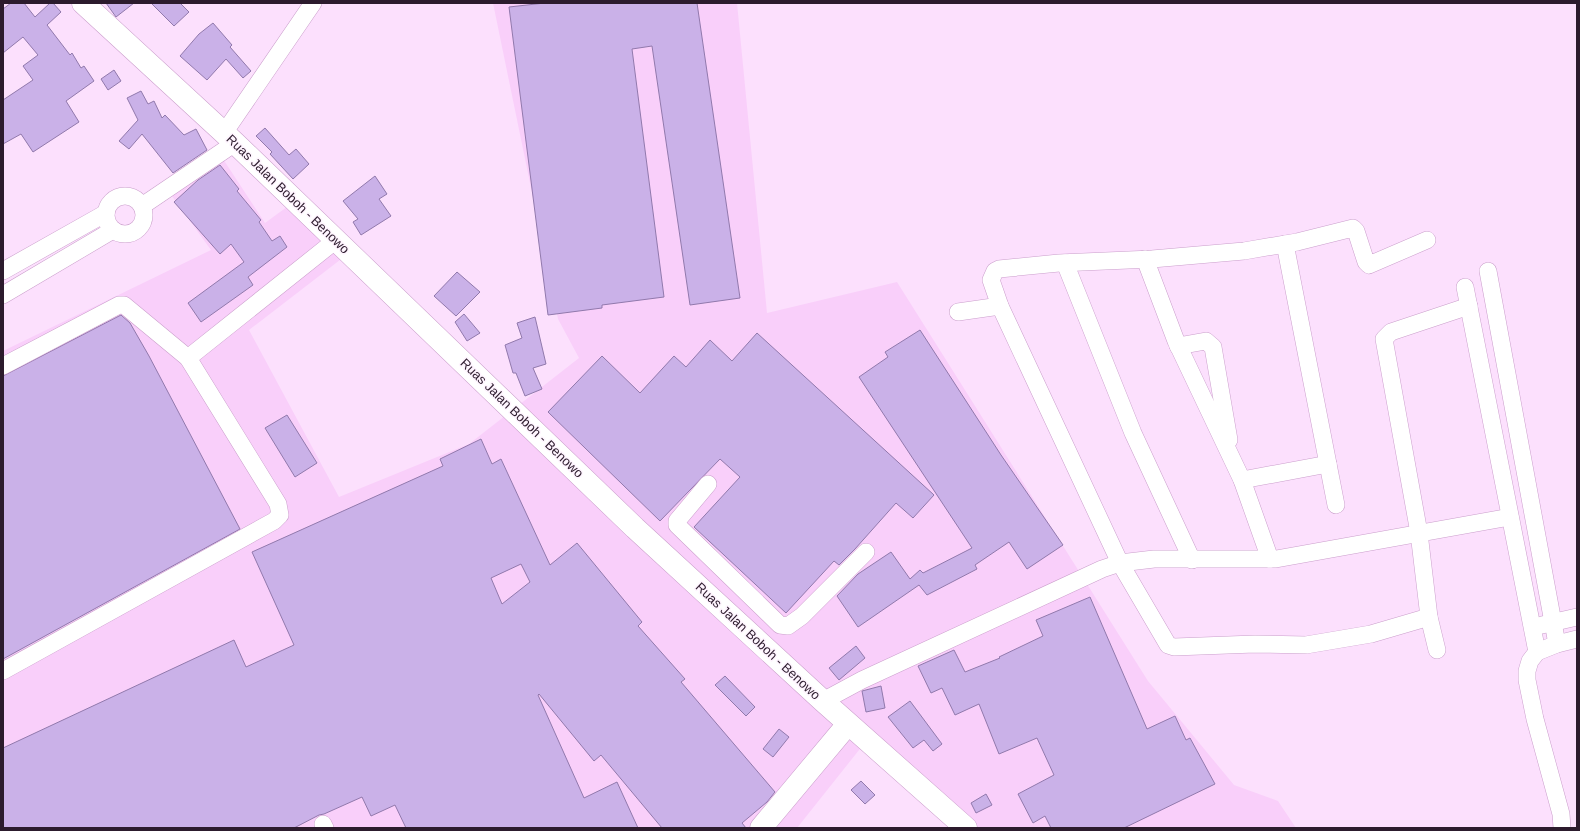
<svg xmlns="http://www.w3.org/2000/svg" width="1580" height="831" viewBox="0 0 1580 831" font-family="Helvetica,sans-serif">
  <style>
    .built { fill: #f9cffa }
    .building { fill: #cab1e8; stroke: #9179ac; fill-rule: evenodd }
    .lines { fill: none; stroke-linecap: round; stroke-linejoin: round }
    .minor-casing { stroke: #cb9fcc; stroke-width: 18 }
    .major-casing { stroke: #cb9fcc; stroke-width: 23 }
    .minor { stroke: #fff; stroke-width: 17 }
    .major { stroke: #fff; stroke-width: 22 }
    .labels { text-anchor: middle; dominant-baseline: central; stroke-width: 3; stroke-linejoin: round; paint-order: stroke }
    .street-label { font-size: 13px; fill: #2c1b2d; stroke: #fef4fe }
  </style>
  <rect width="100%" height="100%" fill="#fce0fd"/>
  <path class="built" d="M493,3H737L767,313L897,282L1148,681L1234,785L1278,801L1296,828H966L867,740L797,828H3V351L211,250L172,196L223,159L265,223L295,201L349,253L249,330L339,497L469,444L579,358L558,319Z"/>
  <g class="building">
    <path d="M11,3H24L35,17L50,3H53L61,12L47,25L70,55L72,53L81,68L84,66L94,81L66,101L79,122L33,152L21,134L3,144V100L33,80L23,66L38,55L23,37L3,53V9Z"/>
    <path d="M106,3H134L116,17Z"/>
    <path d="M151,3H180L189,12L174,26Z"/>
    <path d="M545,3H697L740,298L690,305L652,46L632,49L664,297L602,305V308L548,315L509,7Z"/>
    <path d="M213,23L232,45L230,47L251,71L243,78L226,59L207,80L180,56L199,34Z"/>
    <path d="M114,70L121,81L108,90L101,79Z"/>
    <path d="M141,91L148,104L154,101L162,118L165,115L184,135L196,129L207,150L173,173L142,134L129,149L119,141L138,120L127,98Z"/>
    <path d="M265,128L289,155L296,149L309,164L293,179L270,154L272,152L256,136Z"/>
    <path d="M220,165L239,189L237,191L261,220L259,222L272,241L280,236L287,247L248,277L253,285L201,322L188,303L244,262L231,244L220,254L174,202L198,180Z"/>
    <path d="M375,176L387,194L379,199L391,216L361,235L353,222L358,219L343,201Z"/>
    <path d="M457,272L480,292L456,316L434,296Z"/>
    <path d="M464,314L480,333L467,341L455,322Z"/>
    <path d="M121,315L130,323L149,356L240,529L3,659V376Z"/>
    <path d="M535,317L546,364L533,368L542,389L525,396L516,373H513L505,345L522,338L517,323Z"/>
    <path d="M920,330L1001,455L1063,545L1027,569L1009,542L975,565L977,569L927,595L919,585L858,627L837,596L858,574L891,552L910,579L920,570L923,573L972,548L859,377L888,357L885,352Z"/>
    <path d="M757,333L934,495L913,518L896,503L855,549L839,565L834,561L786,613L694,527L740,477L720,459L660,521L548,412L602,356L640,393L674,356L686,367L710,340L732,361Z"/>
    <path d="M287,415L317,463L295,477L265,428Z"/>
    <path d="M481,439L492,464L501,459L550,565L577,543L642,622L638,626L685,679L681,682L775,792L767,802L742,823L746,828H662L601,755L594,761L539,694L538,695L584,798L617,782L638,828H406L395,805L371,816L362,797L324,814L319,815L294,828H3V748L234,640L246,667L294,645L252,552L443,466L440,459ZM521,564L530,582L502,604L491,578Z"/>
    <path d="M1090,597L1147,729L1175,716L1186,740L1190,738L1215,784L1124,828H1051L1045,816L1033,823L1018,794L1054,775L1037,738L999,754L979,704L955,715L942,688L931,693L918,666L954,650L965,672L1000,658L999,657L1043,636L1036,620Z"/>
    <path d="M856,646L865,658L839,680L829,668Z"/>
    <path d="M725,676L755,707L746,716L715,685Z"/>
    <path d="M881,686L885,708L866,712L862,691Z"/>
    <path d="M910,701L942,744L933,751L924,740L913,748L888,717Z"/>
    <path d="M779,729L789,737L773,757L763,749Z"/>
    <path d="M861,781L875,795L865,804L851,790Z"/>
    <path d="M986,794L992,805L976,813L971,803Z"/>
  </g>
  <g class="lines">
    <defs>
      <g id="minor">
        <path d="M224,133L313,3"/>
        <circle cx="125" cy="215" r="19"/>
        <path d="M142,206L235,143"/>
        <path d="M1427,240L1369,265L1366,262L1356,231L1353,228L1297,242L1244,251L1152,259L1059,263L999,269L995,271L991,280L1000,306L1120,563L1168,645L1174,647L1255,644L1306,645L1371,634L1429,617"/>
        <path d="M1285,244L1336,505"/>
        <path d="M1145,259L1176,341L1242,480L1270,559"/>
        <path d="M1065,263L1133,433L1192,560"/>
        <path d="M3,271L106,213"/>
        <path d="M1488,271L1557,644"/>
        <path d="M1465,287L1537,652"/>
        <path d="M3,295L113,230"/>
        <path d="M958,312L1000,306"/>
        <path d="M1178,346L1206,341L1213,347L1229,440"/>
        <path d="M188,358L336,240"/>
        <path d="M3,366L119,305H124L188,358L278,504L280,515L274,521L3,671"/>
        <path d="M1242,480L1328,464"/>
        <path d="M708,484L677,521V525L780,625L788,626L802,616L866,552"/>
        <path d="M1542,625L1577,617"/>
        <path d="M1437,650L1429,617L1419,533L1384,339L1391,332L1469,306"/>
        <path d="M823,701L862,680L1102,569L1120,563L1154,559H1276L1510,517"/>
        <path d="M323,824L325,828"/>
        <path d="M1562,828L1561,814L1535,719L1527,680V671L1530,661L1537,652L1557,644L1577,639"/>
      </g>
      <g id="major">
        <path d="M83,3L235,143L635,528L823,701L966,828"/>
        <path d="M761,828L848,724"/>
      </g>
    </defs>
    <use href="#minor" class="minor-casing"/>
    <use href="#major" class="major-casing"/>
    <use href="#minor" class="minor"/>
    <use href="#major" class="major"/>
  </g>
  <g class="labels">
    <g class="street-label">
      <text transform="translate(288 194) rotate(44)">Ruas Jalan Boboh - Benowo</text>
      <text transform="translate(522 418) rotate(44)">Ruas Jalan Boboh - Benowo</text>
      <text transform="translate(758 641) rotate(43)">Ruas Jalan Boboh - Benowo</text>
    </g>
  </g>
  <rect width="1580" height="831" fill="none" stroke="#2c1b2d" stroke-width="8"/>
</svg>
